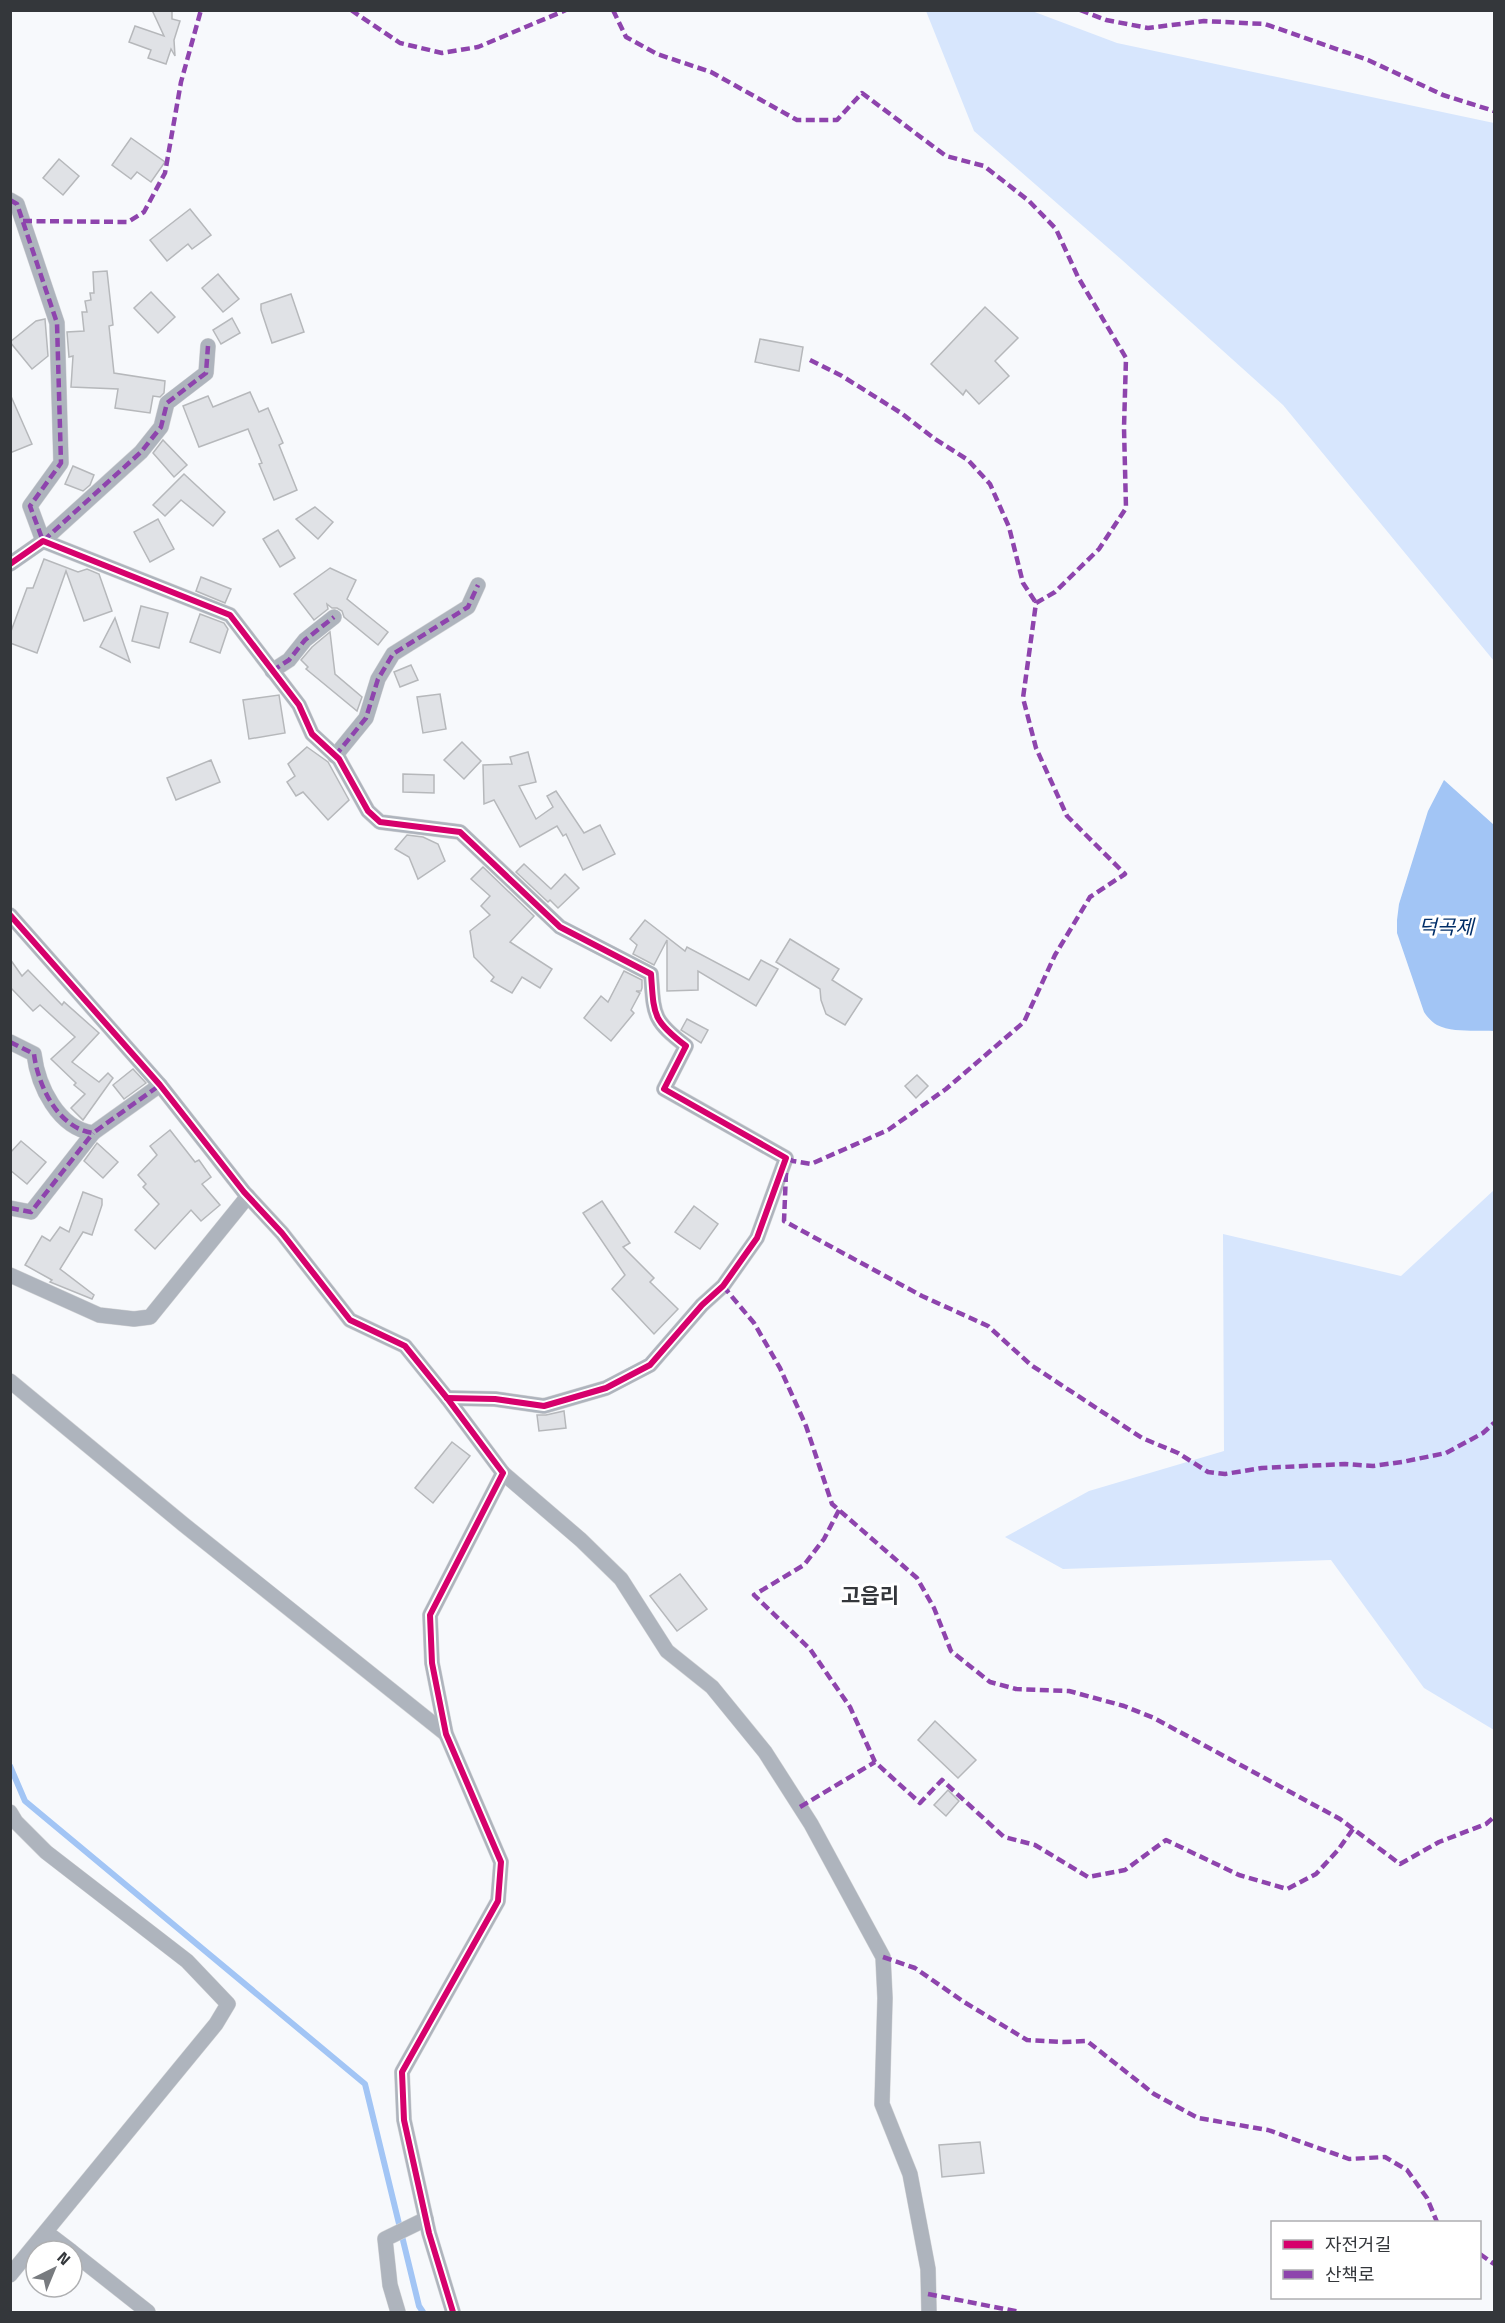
<svg xmlns="http://www.w3.org/2000/svg" width="1505" height="2323" viewBox="0 0 1505 2323" font-family="'Titillium Web','Noto Sans KR',sans-serif">
  <style>
    .green { fill: #d7e6fd }
    .water { fill: #a2c5f5 }
    .lines { fill: none; stroke-linecap: round; stroke-linejoin: round }
    .stream { stroke: #a2c5f5; stroke-width: 6 }
    .building { fill: #e0e2e6; stroke: #b6b8bb; stroke-width: 1.5 }
    .street-casing { stroke: #d5d6d8; stroke-width: 16 }
    .street { stroke: #aeb4bd; stroke-width: 15 }
    .quiet { stroke: #8e44ad; stroke-width: 4.5; stroke-dasharray: 9 4.5; stroke-linecap: butt }
    .cycleway-casing { stroke: #fff; stroke-width: 10 }
    .cycleway { stroke: #d6006c; stroke-width: 6 }
    .labels { text-anchor: middle; dominant-baseline: central; stroke-width: 6; stroke-linejoin: round; paint-order: stroke }
    .water-label { font-size: 20px; font-style: italic; fill: #002e68; stroke: #fff }
    .quarter-label { font-size: 21px; font-weight: bold; fill: #34373b; stroke: #fff }
  </style>
  <rect width="100%" height="100%" fill="#f7f9fc"/>
  <g class="green">
    <path d="M926,11H1032L1117,43L1494,123V661L1283,405L1122,260L974,131Z"/>
    <path d="M1494,1190V1730L1424,1688L1331,1560L1063,1569L1005,1537L1089,1491L1224,1451L1223,1234L1401,1276Z"/>
  </g>
  <path class="water" d="M1444,780L1494,825V1031C1478,1030 1453,1033 1437,1025C1432,1022 1427,1017 1424,1012L1397,933V920L1399,904L1428,811Z"/>
  <g class="lines">
    <path class="stream" d="M10,1766L25,1801L365,2084L419,2306L423,2312"/>
  </g>
  <g class="building">
    <path d="M152,10H172V19L180,21L174,40L175,56L171,49L166,64L148,58L151,50L129,42L135,26L164,36Z"/>
    <path d="M131,138L165,162L151,182L137,172L131,179L112,165Z"/>
    <path d="M59,159L79,176L63,195L43,178Z"/>
    <path d="M190,209L211,235L192,249L188,244L167,261L150,240Z"/>
    <path d="M107,271L113,325L109,326L114,373L165,381L164,393L160,397L153,396L150,413L115,408L118,389L71,387L73,356L69,357L67,332L84,331L82,312H87L85,301L91,300L90,293H94L93,272Z"/>
    <path d="M218,274L239,299L223,312L202,288Z"/>
    <path d="M151,292L175,317L158,333L134,308Z"/>
    <path d="M291,294L304,332L272,343L261,310V304Z"/>
    <path d="M985,307L1018,338L995,361L1009,376L979,404L966,390L963,395L931,364Z"/>
    <path d="M232,318L240,333L221,344L213,330Z"/>
    <path d="M45,319L48,356L32,369L10,342L36,321Z"/>
    <path d="M760,339L803,347L799,371L755,362Z"/>
    <path d="M250,392L259,412L268,408L283,443L279,445L297,490L274,500L259,464L262,463L248,429L199,447L183,406L208,396L213,407Z"/>
    <path d="M10,394L32,444L10,453Z"/>
    <path d="M163,440L187,465L174,477L153,453Z"/>
    <path d="M73,466L94,475L90,485L83,491L65,484Z"/>
    <path d="M184,474L225,512L213,526L181,500L165,516L153,505Z"/>
    <path d="M315,507L333,522L318,539L296,519Z"/>
    <path d="M158,519L174,549L150,562L134,532Z"/>
    <path d="M278,530L295,558L280,567L263,539Z"/>
    <path d="M44,559L78,572L87,569L99,574L112,611L84,621L66,571L37,653L10,643V634L27,588H33Z"/>
    <path d="M330,568L356,580L347,599L388,632L378,645L344,617L342,611L337,608H332L327,604L328,609L314,620L294,594Z"/>
    <path d="M201,577L231,589L225,603L196,591Z"/>
    <path d="M141,606L168,613L159,648L132,641Z"/>
    <path d="M200,614L224,623L228,629L220,653L190,642Z"/>
    <path d="M115,618L130,662L100,647Z"/>
    <path d="M330,632L335,674L362,697L357,711L306,669L308,667L301,660L312,647Z"/>
    <path d="M411,665L418,680L400,687L394,672Z"/>
    <path d="M440,694L446,729L423,733L417,697Z"/>
    <path d="M279,695L285,733L249,739L243,700Z"/>
    <path d="M462,742L481,761L464,779L444,760Z"/>
    <path d="M307,747L328,762L349,800L328,820L303,792L296,796L287,782L295,776L288,764Z"/>
    <path d="M528,752L536,782L519,786L536,819L553,807L547,796L556,791L584,833L600,825L615,854L583,870L566,834L563,836L557,826L520,847L494,800L484,804L483,765L512,764L510,757Z"/>
    <path d="M211,760L220,782L176,800L167,778Z"/>
    <path d="M403,774L434,775V793L403,792Z"/>
    <path d="M407,835L423,837L438,844L445,861L418,879L409,857L395,849Z"/>
    <path d="M524,864L551,889L565,874L579,888L558,908L550,900L548,902L516,872Z"/>
    <path d="M483,867L534,916L510,942L552,969L540,988L522,977L512,993L491,981L494,977L474,957L470,931L490,915L481,906L490,896L471,879Z"/>
    <path d="M645,920L685,951L687,947L749,980L761,960L778,969L756,1006L698,971V990L667,991V940L654,965L633,954L637,945L630,939Z"/>
    <path d="M790,939L839,969L832,980L862,999L845,1025L826,1014L821,1000L820,989L776,962Z"/>
    <path d="M10,959L22,976L28,970L62,1005L64,1002L99,1033L72,1062L99,1082L108,1073L113,1078L83,1120L71,1108L85,1094L74,1085L76,1083L51,1059L75,1037L40,1005L33,1011L10,987Z"/>
    <path d="M624,971L642,980V988L641,991H636L640,993L631,1010L634,1013L611,1041L584,1018L601,996L608,1002Z"/>
    <path d="M687,1019L708,1030L701,1043L681,1030Z"/>
    <path d="M133,1069L146,1083L124,1099L113,1085Z"/>
    <path d="M917,1075L928,1086L916,1098L905,1086Z"/>
    <path d="M170,1130L195,1162L199,1160L211,1177L202,1184L220,1205L201,1221L191,1210L155,1249L135,1230L159,1204L143,1187L146,1184L138,1175L157,1155L150,1146Z"/>
    <path d="M21,1141L46,1162L27,1184L10,1170V1153Z"/>
    <path d="M97,1143L118,1162L103,1178L84,1161Z"/>
    <path d="M83,1192L102,1199V1205L92,1235L83,1232L60,1269L94,1295L92,1299L50,1282L52,1280L25,1265L42,1236L50,1241L60,1227L69,1232Z"/>
    <path d="M602,1201L630,1243L623,1247L654,1278L650,1282L678,1309L654,1334L612,1289L625,1275L583,1213Z"/>
    <path d="M694,1206L718,1224L700,1249L675,1232Z"/>
    <path d="M564,1411L566,1428L539,1431L537,1415H546Z"/>
    <path d="M452,1442L470,1456L433,1503L415,1488Z"/>
    <path d="M680,1574L707,1609L677,1631L650,1596Z"/>
    <path d="M935,1721L976,1760L958,1778L918,1740Z"/>
    <path d="M948,1790L959,1801L946,1816L934,1805Z"/>
    <path d="M980,2142L984,2173L942,2177L939,2145Z"/>
  </g>
  <g class="lines">
    <defs>
      <g id="street">
        <path d="M10,200L17,204L57,323L61,463L30,506L43,541L141,452L161,427L167,403L206,373L208,346"/>
        <path d="M10,564L43,541L230,615L299,705L312,734L339,759L368,811L380,822L460,832L560,927L651,974C654,1015 652,1020 686,1046L664,1089L786,1158L757,1238L723,1286L702,1305L650,1365L606,1388L544,1406L495,1399L447,1398"/>
        <path d="M272,671L289,660L305,640L334,617"/>
        <path d="M335,756L366,718L378,679L393,654L468,607L478,585"/>
        <path d="M10,915L160,1085L244,1192L282,1233L350,1320L405,1346L447,1398L503,1473L430,1615L432,1663L446,1734L501,1862L498,1901L402,2072L404,2120L429,2233L453,2312"/>
        <path d="M10,1042L34,1054C38,1086 58,1128 93,1133L160,1085"/>
        <path d="M10,1208L31,1212L93,1133"/>
        <path d="M10,1275L99,1315L134,1319L150,1317L248,1196"/>
        <path d="M10,1381L183,1524L446,1734"/>
        <path d="M503,1473L581,1540L621,1579L667,1651L712,1687L765,1752L811,1824L883,1957L885,1998L882,2104L910,2174L928,2269L929,2312"/>
        <path d="M10,1812L16,1822L46,1852L187,1961L228,2004L216,2024L10,2275"/>
        <path d="M46,2232L71,2251"/>
        <path d="M72,2252L148,2312"/>
        <path d="M398,2312L390,2285L385,2239L426,2219"/>
      </g>
    </defs>
    <use href="#street" class="street-casing"/>
    <use href="#street" class="street"/>
    <g class="quiet">
      <path d="M351,10L400,43L442,53L478,47L566,10"/>
      <path d="M613,10L626,37L657,54L711,72L797,120H837L862,93L946,156L984,166L1029,201L1056,229L1078,277L1126,358L1124,428L1126,508L1099,549L1055,592L1036,603L1023,698L1036,748L1067,816L1125,874L1090,897L1055,955L1024,1022L946,1089L888,1130L811,1164L793,1161L783,1156"/>
      <path d="M1080,10L1106,20L1148,28L1204,21L1265,24L1368,60L1443,95L1494,111"/>
      <path d="M10,200L17,204L57,323L61,463L30,506L43,541L141,452L161,427L167,403L206,373L208,346"/>
      <path d="M23,221L128,222L144,212L165,173L181,82L201,10"/>
      <path d="M810,360L842,376L901,413L935,439L968,460L990,484L1009,527L1023,583L1036,603"/>
      <path d="M272,671L289,660L305,640L334,617"/>
      <path d="M335,756L366,718L378,679L393,654L468,607L478,585"/>
      <path d="M10,1042L34,1054C38,1086 58,1128 93,1133L160,1085"/>
      <path d="M786,1173L784,1221L922,1296L988,1326L1031,1365L1142,1438L1178,1453L1208,1472L1225,1474L1262,1468L1345,1464L1373,1466L1402,1462L1446,1453L1483,1433L1494,1423"/>
      <path d="M10,1208L31,1212L93,1133"/>
      <path d="M723,1286L754,1323L780,1368L806,1426L832,1504L917,1578L934,1608L951,1651L990,1682L1016,1689L1069,1691L1124,1706L1154,1718L1340,1819L1400,1864L1439,1842L1486,1824L1494,1817"/>
      <path d="M839,1510L824,1539L804,1565L754,1595L810,1649L850,1707L875,1762L920,1803L942,1780L1004,1837L1035,1845L1088,1877L1125,1870L1166,1840L1239,1875L1287,1889L1316,1874L1338,1850L1353,1829"/>
      <path d="M800,1807L875,1762"/>
      <path d="M883,1957L915,1968L964,2002L1027,2040L1064,2042L1087,2041L1154,2094L1198,2118L1268,2130L1349,2159L1385,2157L1407,2170L1427,2198L1437,2222"/>
      <path d="M1480,2254L1494,2264"/>
      <path d="M928,2294L1020,2312"/>
    </g>
    <defs>
      <g id="cycleway">
        <path d="M10,564L43,541L230,615L299,705L312,734L339,759L368,811L380,822L460,832L560,927L651,974C654,1015 652,1020 686,1046L664,1089L786,1158L757,1238L723,1286L702,1305L650,1365L606,1388L544,1406L495,1399L447,1398"/>
        <path d="M10,915L160,1085L244,1192L282,1233L350,1320L405,1346L447,1398L503,1473L430,1615L432,1663L446,1734L501,1862L498,1901L402,2072L404,2120L429,2233L453,2312"/>
      </g>
    </defs>
    <use href="#cycleway" class="cycleway-casing"/>
    <use href="#cycleway" class="cycleway"/>
  </g>
  <g class="labels">
    <g class="water-label">
      <text x="1446" y="926">덕곡제</text>
    </g>
    <g class="quarter-label">
      <text x="870" y="1595">고읍리</text>
    </g>
  </g>
  <rect width="1505" height="2323" fill="none" stroke="#34373b" stroke-width="24"/>
  <rect x="1271" y="2221" width="210" height="78" fill="#ffffff" stroke="#aeafb1" stroke-width="1.5"/>
  <rect x="1283" y="2240" width="30" height="9" fill="#d6006c" stroke="#aeafb1" stroke-width="1.5"/>
  <text x="1325" y="2251" font-size="18" fill="#34373b">자전거길</text>
  <rect x="1283" y="2270" width="30" height="9" fill="#8e44ad" stroke="#aeafb1" stroke-width="1.5"/>
  <text x="1325" y="2281" font-size="18" fill="#34373b">산책로</text>
  <g transform="translate(54 2269) rotate(43)"><circle r="28" fill="#ffffff" stroke="#aeafb1" stroke-width="1.5"/>
  <path d="M0-4.5L10 22L0 15L-10 22Z" fill="#787b7f"/>
  <text y="-9" font-size="16" font-weight="bold" text-anchor="middle" fill="#34373b">N</text>
  </g>
</svg>
